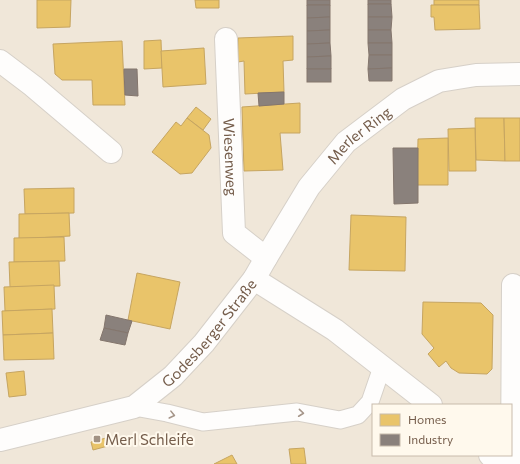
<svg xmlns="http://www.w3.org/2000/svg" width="520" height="464" viewBox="0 0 520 464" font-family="Commissioner,sans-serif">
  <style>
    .residential { fill: #f0e7d9; fill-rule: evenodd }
    .homes { fill: #e9c46a; stroke: #c6a561 }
    .industry { fill: #8a817c; stroke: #84766d }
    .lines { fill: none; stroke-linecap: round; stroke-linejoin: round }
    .service-casing { stroke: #d6d0c8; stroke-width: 19 }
    .minor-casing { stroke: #d6d0c8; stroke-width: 24 }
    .service { stroke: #fefdfc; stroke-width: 17 }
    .minor { stroke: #fefdfc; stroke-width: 22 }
    .oneway { stroke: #a59589 }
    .poi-dot { fill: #a29283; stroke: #fff9ed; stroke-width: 1.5 }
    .labels { text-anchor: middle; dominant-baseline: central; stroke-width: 4; stroke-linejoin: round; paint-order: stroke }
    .street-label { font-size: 15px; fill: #755d4b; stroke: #fff9ed }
    .poi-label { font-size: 15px; fill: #755d4b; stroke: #fff9ed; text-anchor: start }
  </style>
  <rect width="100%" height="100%" fill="#f7f4ec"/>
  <path class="residential" d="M0,0H520V464H0ZM373,405H511V455H373Z"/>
  <g class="homes">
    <path d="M37,0H71L70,27L37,28Z"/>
    <path d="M195,0H219V8H196Z"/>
    <rect x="434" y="0" width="45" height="5"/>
    <path d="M431,5H479L480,29L435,30L434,17H431Z"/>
    <path d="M293,36V60L283,61L284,92L245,94L244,61L238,62V38Z"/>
    <path d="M161,40L162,68L144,69V41Z"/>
    <path d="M122,41L125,105H93L92,80H62L55,74L53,44Z"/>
    <path d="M204,48L206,84L163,87L161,51Z"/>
    <path d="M300,103V133H280L283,170L244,171L242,107Z"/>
    <path d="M196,107L211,119L203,130L187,118Z"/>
    <path d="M187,118L209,135L211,148L192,173L180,174L152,152L176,122L181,126Z"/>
    <path d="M475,118H504L505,161L476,160Z"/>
    <path d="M504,118H520V161H505Z"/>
    <path d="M475,128L476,171H449L448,129Z"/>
    <path d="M448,138V185H417L418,139Z"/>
    <path d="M74,188V213L25,214L24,189Z"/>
    <path d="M69,213L70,236L19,239V214Z"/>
    <path d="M351,215L406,217L405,271L349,270Z"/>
    <path d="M64,237L65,261L14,262V238Z"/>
    <path d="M59,261L60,286L10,287L9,262Z"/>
    <path d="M137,273L180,282L170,329L128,320Z"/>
    <path d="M54,285L55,309L5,311L4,287Z"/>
    <path d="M423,302L481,303L493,315L492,369L487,374L459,373L451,368L446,361L439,367L428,354L434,348L422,334Z"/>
    <path d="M52,309L53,333L3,335L2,311Z"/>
    <path d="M53,333L54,359L4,360L3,335Z"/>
    <path d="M24,371L26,395L9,397L6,373Z"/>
    <path d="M106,438L108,446L93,450L91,442Z"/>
    <path d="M304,448L306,464H291L289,449Z"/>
    <path d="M232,455L237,464H214Z"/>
  </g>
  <g class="industry">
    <rect x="307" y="0" width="23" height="5"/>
    <rect x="368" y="0" width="23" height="4"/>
    <path d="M368,4H391L392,17H368Z"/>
    <path d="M307,5H330V17L307,18Z"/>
    <path d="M330,17V30L307,31V18Z"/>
    <path d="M368,17H392L391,30H368Z"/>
    <path d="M330,30V43L307,44V31Z"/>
    <path d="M368,30H391L392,43H368Z"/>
    <path d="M330,43L331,56L307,57V44Z"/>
    <path d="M368,43H392V55H369Z"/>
    <path d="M369,55H392V68L368,69Z"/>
    <path d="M331,56V69H307V57Z"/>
    <path d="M392,68V81H369L368,69Z"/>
    <path d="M124,69H137L138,96L125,95Z"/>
    <rect x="307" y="69" width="24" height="13"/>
    <path d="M284,92V104L259,106L258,93Z"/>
    <path d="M393,148H418V203L394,204Z"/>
    <path d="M106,315L132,321L128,333L104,328Z"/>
    <path d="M104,328L128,333L125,345L100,340Z"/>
  </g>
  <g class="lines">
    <defs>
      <path id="service" d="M134,407L167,413L203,422L297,412L340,420L358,415L370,402L382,367"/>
      <g id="minor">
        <path id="s1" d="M226,39L234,233L266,258"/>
        <path d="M0,61L33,86L111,152"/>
        <path d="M254,279L335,330L431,405"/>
        <path id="s2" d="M0,440L134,407L173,376L204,343L254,279L266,258L309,187L346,142L403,99L439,81L476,75L520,74"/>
        <path d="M490,455L499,464"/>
        <path d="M512,464L513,285"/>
      </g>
    </defs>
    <use href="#service" class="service-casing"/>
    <use href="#minor" class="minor-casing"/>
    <use href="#service" class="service"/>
    <use href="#minor" class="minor"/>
  </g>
  <defs><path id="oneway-chevron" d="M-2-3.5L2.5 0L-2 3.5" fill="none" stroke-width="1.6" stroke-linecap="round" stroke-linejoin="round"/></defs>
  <g class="oneway">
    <use href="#oneway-chevron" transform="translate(301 413) rotate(6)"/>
    <use href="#oneway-chevron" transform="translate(172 415) rotate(14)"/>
  </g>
  <rect class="poi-dot" x="93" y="435" width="8" height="8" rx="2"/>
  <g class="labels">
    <g class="street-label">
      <text stroke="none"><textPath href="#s2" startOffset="494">Merler Ring</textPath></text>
      <text stroke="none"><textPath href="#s1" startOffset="118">Wiesenweg</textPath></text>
      <text stroke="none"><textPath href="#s2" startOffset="244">Godesberger Straße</textPath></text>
    </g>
    <g class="poi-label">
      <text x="105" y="439">Merl Schleife</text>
    </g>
  </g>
  <rect x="372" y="404" width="140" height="52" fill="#fff9ed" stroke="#c8bbac"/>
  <rect x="380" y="414" width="20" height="12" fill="#e9c46a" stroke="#c8bbac"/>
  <text x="408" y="424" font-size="12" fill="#755d4b">Homes</text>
  <rect x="380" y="434" width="20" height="12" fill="#8a817c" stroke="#c8bbac"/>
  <text x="408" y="444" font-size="12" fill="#755d4b">Industry</text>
</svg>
